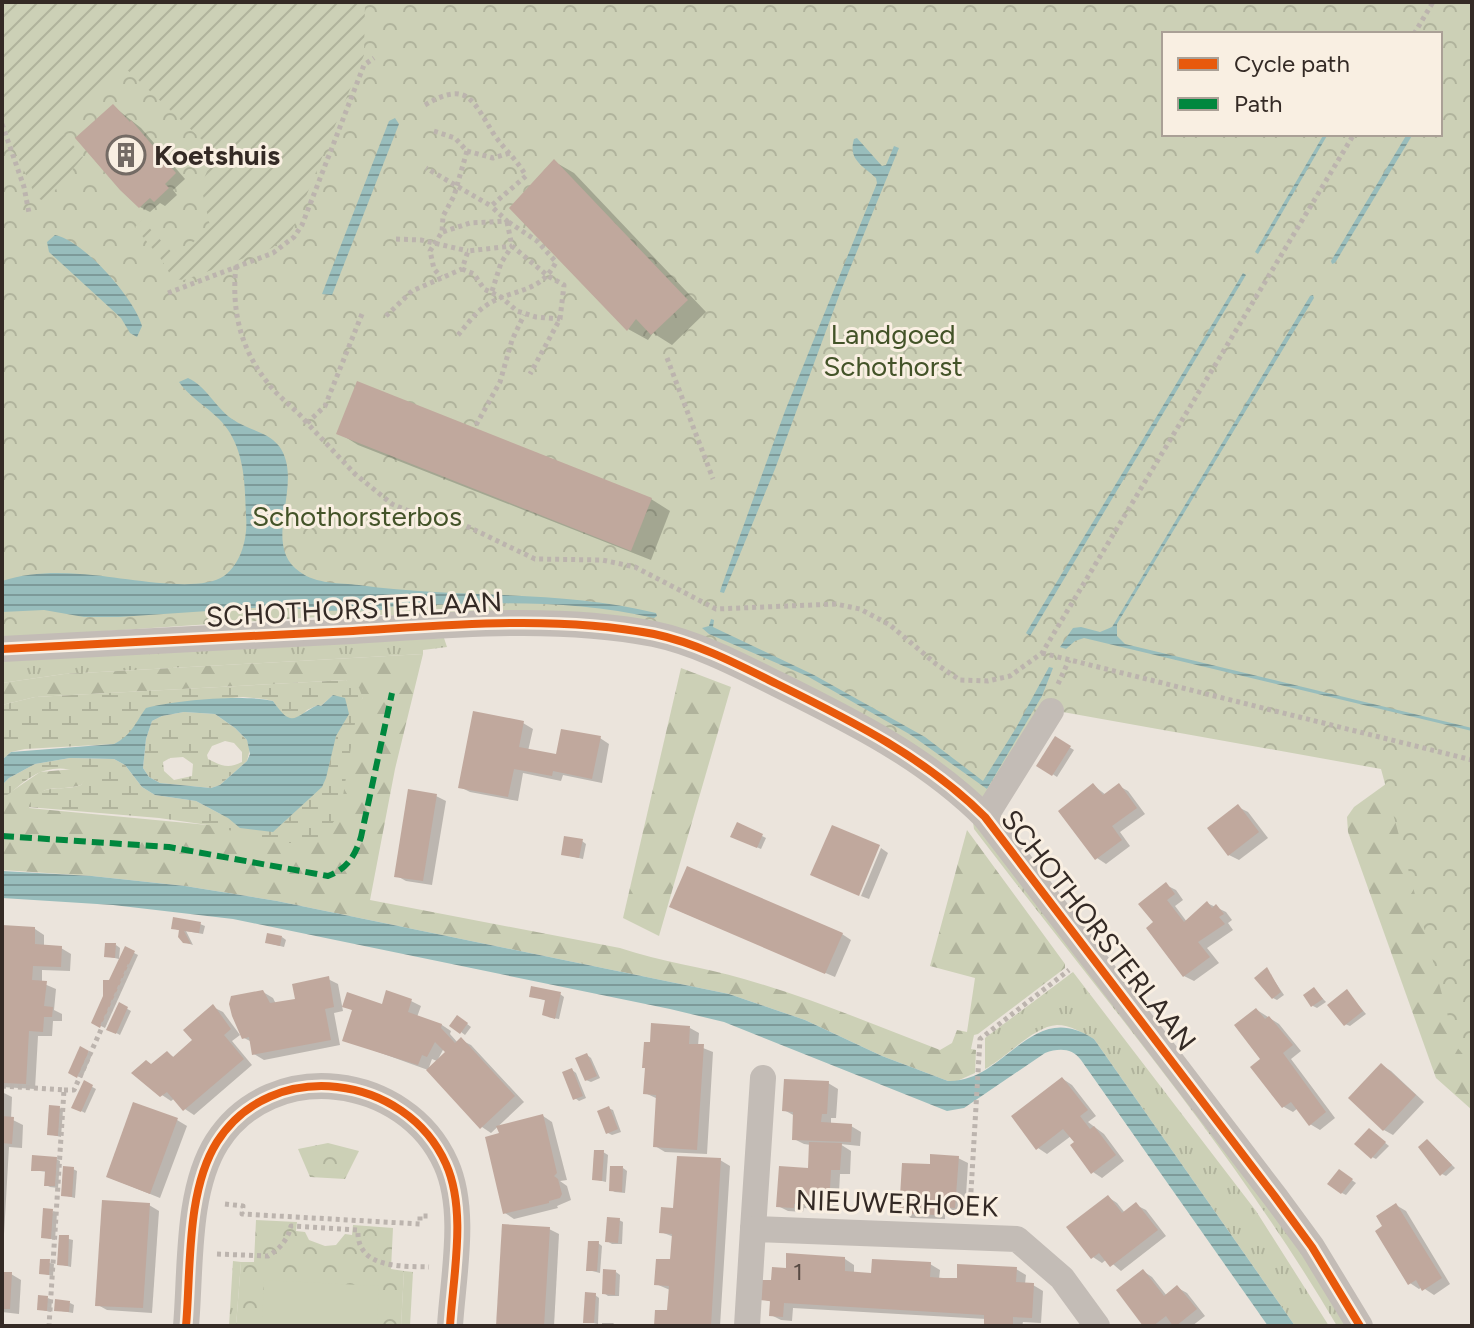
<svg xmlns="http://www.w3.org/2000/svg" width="1474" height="1328" viewBox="0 0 1474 1328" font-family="Figtree,sans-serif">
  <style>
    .grass { fill: url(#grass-tufts) }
    .forest { fill: url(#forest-firs) }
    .wetland { fill: url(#wetland-marsh); fill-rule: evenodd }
    .park { fill: url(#park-crowns); fill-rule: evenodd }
    .garden { fill: url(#garden-furrows) }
    .pitch { fill: #ccd0b6 }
    .water { fill: url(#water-rules); fill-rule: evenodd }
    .shadow { fill: #0003 }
    .building { fill: #c0a89d }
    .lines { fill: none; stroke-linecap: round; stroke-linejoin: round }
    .path { stroke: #bcb4ae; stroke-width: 5; stroke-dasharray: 4 4; stroke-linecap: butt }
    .street { stroke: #c3bcb6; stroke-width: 26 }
    .quiet { stroke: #00873e; stroke-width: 6; stroke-dasharray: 12 6; stroke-linecap: butt }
    .cycleway-casing { stroke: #f9efe2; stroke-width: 13 }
    .cycleway { stroke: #e8590c; stroke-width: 8 }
    .labels { text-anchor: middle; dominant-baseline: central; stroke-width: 6; stroke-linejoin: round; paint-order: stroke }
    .number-label { font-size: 24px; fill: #574a43 }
    .poi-label { font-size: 28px; font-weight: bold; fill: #342a25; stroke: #f9efe2; text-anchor: start }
    .park-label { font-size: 28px; fill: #435328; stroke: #f9efe2 }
    .street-label { font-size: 28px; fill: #342a25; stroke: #f9efe2 }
  </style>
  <defs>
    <pattern id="grass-tufts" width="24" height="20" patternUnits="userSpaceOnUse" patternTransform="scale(2)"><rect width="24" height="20" fill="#ccd0b6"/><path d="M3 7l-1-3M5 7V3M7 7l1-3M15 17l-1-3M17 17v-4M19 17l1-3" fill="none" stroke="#b0b39c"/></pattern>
    <pattern id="forest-firs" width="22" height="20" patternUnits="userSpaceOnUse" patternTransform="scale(2)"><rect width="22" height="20" fill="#ccd0b6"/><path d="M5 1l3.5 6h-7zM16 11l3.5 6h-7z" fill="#b0b39c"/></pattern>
    <pattern id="wetland-marsh" width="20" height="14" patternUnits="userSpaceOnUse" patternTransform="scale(2)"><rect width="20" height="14" fill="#ccd0b6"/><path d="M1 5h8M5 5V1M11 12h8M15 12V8" fill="none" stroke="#b0b39c"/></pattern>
    <pattern id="park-crowns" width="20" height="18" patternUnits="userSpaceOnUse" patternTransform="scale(2)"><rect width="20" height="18" fill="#ccd0b6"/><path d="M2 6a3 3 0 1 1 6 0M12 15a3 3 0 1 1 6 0" fill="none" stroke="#b0b39c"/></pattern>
    <pattern id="garden-furrows" width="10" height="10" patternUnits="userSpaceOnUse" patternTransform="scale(2)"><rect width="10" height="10" fill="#ccd0b6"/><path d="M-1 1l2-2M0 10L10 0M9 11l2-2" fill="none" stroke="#b0b39c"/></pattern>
    <pattern id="water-rules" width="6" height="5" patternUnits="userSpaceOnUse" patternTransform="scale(2)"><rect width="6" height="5" fill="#98bdbc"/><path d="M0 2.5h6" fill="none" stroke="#7d9a99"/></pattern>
  </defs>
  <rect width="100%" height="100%" fill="#ebe4dc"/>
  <g class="grass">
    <path d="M444,638L447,647L423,650V654L64,674L2,683V659Z"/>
    <path d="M973,822L1289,1229L1349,1326H1337C1233,1149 1098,992 974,829Z"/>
    <path d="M1073,972L1256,1211L1329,1326H1295L1094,1039C1083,1033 1070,1025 1057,1025C1034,1026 1006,1058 985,1069V1038Z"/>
    <path d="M233,1261L241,1262L236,1326H229Z"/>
    <path d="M404,1271L413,1272L410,1326H401Z"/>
  </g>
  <g class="forest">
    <path d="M423,654L395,769L370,900L620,948C661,962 703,967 744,979C811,998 875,1025 940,1050L952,1043L957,1030L967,1032L975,978L930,966L967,830L1065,964V968L978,1034L974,1035L971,1049L976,1050L975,1073L957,1081H948L882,1056L805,1020L729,994L277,901L185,886L92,876L2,870V798L40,772L74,769L80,772L85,780L81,785C56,793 44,779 29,808L208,825L363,698L346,680L35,697L2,705V683L64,674Z"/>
    <path d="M681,668L731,687L659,936L623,918Z"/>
    <path d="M1397,776L1472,1042V1110L1436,1078L1348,832L1347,817L1354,807Z"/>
  </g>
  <g class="wetland">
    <path d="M346,680L359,688L363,698L358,705L340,814L322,836L308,843H282L208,825L159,818L28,807C42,780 58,793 81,785L84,780C75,764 48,767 33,776C21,782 14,792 2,798V785L9,778L35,764L70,758L114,759L125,765L142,787L155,795L196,801L228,818L240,828L276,830L322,787L326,778L336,736L349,714L333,695L321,706L318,705L307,710L299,719L292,720L282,715L273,701L264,699L243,697L200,701L137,725L126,738L114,744L25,749L11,752L2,760V705L35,697Z"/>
    <path d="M184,712L215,714L235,728L247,740L250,749L247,761L220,785L211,788L160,783L149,777L143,768L146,739L152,721L162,716ZM225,741L234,743L242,752V762C228,769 222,766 208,759L207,755L212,746ZM183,757L193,764L192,776L174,780L164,771L163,762L170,758Z"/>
  </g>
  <g class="park">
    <path d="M2,2H1472V1065L1456,1046L1381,769L1046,709L985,802L669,629L363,614L2,638ZM1164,34H1440V134H1164Z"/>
    <path d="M328,1143L359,1151L345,1179L310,1177L298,1149Z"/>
    <path d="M256,1220L297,1222L296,1231L305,1232L309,1240L325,1246L336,1245L345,1234L352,1235L353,1225L393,1228L391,1269L404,1271L401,1326H236L241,1262H254Z"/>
  </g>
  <path class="garden" d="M2,2H365L364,55L291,233L272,248L184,280L173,279L161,259L135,227L142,220L177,258L210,226L201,186L215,152L122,65L58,127L83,157L45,202L36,197L10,140L2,116Z"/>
  <path class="pitch" d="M264,1280L379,1286L377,1326H262Z"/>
  <g class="water">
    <path d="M395,118L399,124L332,295L322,294L389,121Z"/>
    <path d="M1324,134H1328L1258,254L1255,252Z"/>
    <path d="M1407,134H1413L1335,263L1332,264L1331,261Z"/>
    <path d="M857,138L882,166L886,165L894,146L899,148L840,293L775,469L724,593L720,592L721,588L785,411L877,183L876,178C862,165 848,160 854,139Z"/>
    <path d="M55,235C83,240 135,299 142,326L137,337L130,333L121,318L49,252L47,242Z"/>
    <path d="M1243,273L1246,275L1030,636L1026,633Z"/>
    <path d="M1313,295L1314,298L1117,624V636L1125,644L1472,728V731L1084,638L1075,641L1066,649L1060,647L1073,628L1081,627L1100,632L1112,627L1310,296Z"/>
    <path d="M188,378C207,387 215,407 232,419C247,430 267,431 279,446C306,483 259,544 300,572C316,584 340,583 359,585C457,599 559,589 656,613L657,616L654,618C566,598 475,603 386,607L385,605L383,610L314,611L281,606L119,617H84L44,610L2,612V581C28,573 53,572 80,574C114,575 197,595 224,576C242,563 248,536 246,516C245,488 245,458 230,433C217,411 193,402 179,382Z"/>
    <path d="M711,619L714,620L713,627L814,675L925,737L983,781L1016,728L1049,667L1053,668L1042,696L987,789L911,735L807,676L709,634L702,628L709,626Z"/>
    <path d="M333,695L345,698L349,714L336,736L326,778L322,787L273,832L240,828L228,818L196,801L155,795L142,787L125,765L114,759L70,758L35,764L9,778L2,785V760L11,752L114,744C132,735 135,723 146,708C175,700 245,694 273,701C293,730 294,716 318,705L321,706ZM184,712L215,714L235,728L247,740L250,754L247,761L220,785L211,788L160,783L149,777L143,768L146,739L152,721L162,716Z"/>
    <path d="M2,871L92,876L185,886L277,901L729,994L805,1020L882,1056L948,1081C1006,1083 1031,997 1094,1039L1295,1326H1268L1081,1060C1072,1048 1059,1048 1045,1053L964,1108L947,1111L724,1022L670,1009L233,919L113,905L2,898Z"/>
  </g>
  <g class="shadow">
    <path d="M113,106L141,128L185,179L173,190L177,195L165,206L160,203L150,212L140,207Z"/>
    <path d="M555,162L574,173L706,312L672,345L653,333L648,340L628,329Z"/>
    <path d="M339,433L651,499L670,511L651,560L358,445Z"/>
    <path d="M523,723L533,729L528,751L558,756L600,738L609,744L602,783L563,775L561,781L523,773L518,801L470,792L460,787Z"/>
    <path d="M1056,739L1074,750L1057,777L1039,765Z"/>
    <path d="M1093,785L1106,795L1119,786L1128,791L1145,814L1120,832L1130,846L1106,864L1097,858Z"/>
    <path d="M436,796L446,801L432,885L406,881L397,876Z"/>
    <path d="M1238,807L1248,812L1268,838L1239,860L1229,855Z"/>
    <path d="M762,836L766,838L761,849L737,838Z"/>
    <path d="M582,841L586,844L583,859L563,854Z"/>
    <path d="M881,848L888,853L869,899L861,896Z"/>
    <path d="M1166,885L1176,890L1183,900L1175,906L1187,922L1207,903L1226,912L1232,920L1228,923L1233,930L1207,948L1219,963L1194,981L1184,976L1156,923Z"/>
    <path d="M682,912L842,934L851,940L835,977Z"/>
    <path d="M200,924L205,926L203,934L186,931L193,945L184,942L181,931L173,928Z"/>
    <path d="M2,927L35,929L44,935V947L61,948L71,954L70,971L42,970V983L56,989L54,1010L62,1014V1021H53L52,1036H38L35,1089L2,1087Z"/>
    <path d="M282,937L286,940L284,947L272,944Z"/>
    <path d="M116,945L120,948L119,959L106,956Z"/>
    <path d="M126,949L138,955L105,1028L93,1022Z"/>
    <path d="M1267,970L1284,995L1277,1000L1273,998Z"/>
    <path d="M328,979L338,984L343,1011L334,1013L340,1045L264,1060L254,1054L252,1042L244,1038L263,992L273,998L276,1004L297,1000Z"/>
    <path d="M1314,989L1326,1002L1317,1008L1313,1006Z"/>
    <path d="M1347,992L1366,1014L1350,1026L1345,1024Z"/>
    <path d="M560,994L564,997L559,1019L548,1017L547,1001L532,996Z"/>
    <path d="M411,1001L421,1006L417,1017L442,1025L451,1031L450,1034L458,1043L461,1040L471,1045L524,1102L491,1133L482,1127L444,1048L437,1061L432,1059L428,1070L345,1040L354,1011L345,1006H383Z"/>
    <path d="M120,1005L131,1011L120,1035L109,1029Z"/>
    <path d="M213,1007L223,1012L240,1035L232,1041L252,1065L194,1115L185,1109L175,1098L171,1101L162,1095L152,1066L167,1053L175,1058L195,1041Z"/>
    <path d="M1257,1010L1279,1024L1301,1051L1291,1059L1335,1118L1320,1130L1310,1124L1298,1108L1293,1112L1284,1107L1263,1060Z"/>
    <path d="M462,1020L471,1027L465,1035L452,1025Z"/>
    <path d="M690,1028L699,1033L698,1046L713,1052L707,1154L665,1152L655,1146L658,1099L645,1093Z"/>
    <path d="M81,1049L92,1055L82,1078L70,1072Z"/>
    <path d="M587,1055L591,1058L600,1078L591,1082L586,1080Z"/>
    <path d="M1381,1065L1391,1071L1424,1102L1393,1135L1384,1130Z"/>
    <path d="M572,1070L576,1073L586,1098L579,1101L575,1098Z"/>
    <path d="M1063,1079L1072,1085L1096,1116L1088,1122L1104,1134L1124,1161L1102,1178L1093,1172L1071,1136L1047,1154L1038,1148Z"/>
    <path d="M85,1083L96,1089L85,1113L74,1107Z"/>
    <path d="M828,1083L838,1089L836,1118H831V1125L851,1126L861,1132L860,1146L840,1144L851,1151L850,1174H840L838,1211L804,1208L803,1212L788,1211L778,1206L809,1170L811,1145L804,1144L794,1139L795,1116L784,1110Z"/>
    <path d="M2,1092L12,1097L11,1119L23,1125L22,1148L9,1147L2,1269Z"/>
    <path d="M59,1108L63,1110L61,1137L49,1134Z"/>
    <path d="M608,1108L613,1110L621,1132L612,1135L608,1133Z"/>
    <path d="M543,1116L552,1122L567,1180L560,1181L567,1186L571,1200L557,1206L558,1208L514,1219L505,1213Z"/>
    <path d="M177,1120L187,1126L160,1198L108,1177Z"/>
    <path d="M1373,1133L1389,1146L1376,1159L1372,1157Z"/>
    <path d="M1428,1141L1455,1168L1446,1176L1442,1174Z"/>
    <path d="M603,1152L608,1155L606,1182L594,1179Z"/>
    <path d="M958,1158L968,1163L965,1212L945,1211V1219L911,1218L901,1212L932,1166Z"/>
    <path d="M56,1159L60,1161L58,1188L50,1187L46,1185L47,1172L33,1170Z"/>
    <path d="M720,1160L730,1166L720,1326H656L669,1313L670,1290L656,1284L672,1262L674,1237L661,1232L675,1211Z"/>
    <path d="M623,1168L627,1171L625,1193L615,1192L611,1190Z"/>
    <path d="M73,1169L77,1171L75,1198L63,1195Z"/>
    <path d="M1343,1174L1356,1183L1346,1195L1342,1193Z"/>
    <path d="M1108,1197L1117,1203L1125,1213L1136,1205L1146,1210L1166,1236L1121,1271L1107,1259L1102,1263L1093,1257Z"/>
    <path d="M149,1205L159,1211L152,1313L107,1310L98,1305Z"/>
    <path d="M1396,1205L1406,1211L1450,1284L1434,1295L1422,1287L1419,1289L1410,1283L1385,1227Z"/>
    <path d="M53,1211L57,1213L55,1240L43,1237Z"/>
    <path d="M619,1220L623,1222L622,1244H612L607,1241Z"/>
    <path d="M549,1229L559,1234L554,1326H499Z"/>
    <path d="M61,1237L73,1240L71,1267L59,1264Z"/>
    <path d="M598,1243L602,1246L600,1273L588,1270Z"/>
    <path d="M845,1259L854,1265V1274L873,1275L930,1264L940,1270L939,1279L959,1280L1016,1269L1026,1275L1025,1284L1033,1285L1043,1291L1041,1323L1023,1322L1022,1326H985L986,1319L793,1308L792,1321L781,1320L771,1315L772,1302L762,1299L773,1282L788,1270Z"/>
    <path d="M42,1261L54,1264L53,1276L41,1273Z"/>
    <path d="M1143,1271L1152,1277L1167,1296L1178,1288L1187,1293L1205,1316L1192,1326H1176L1173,1323L1169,1326H1146Z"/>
    <path d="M616,1272L620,1275L619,1296H608L604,1293Z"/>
    <path d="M2,1274H11L21,1280L19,1314L2,1312Z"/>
    <path d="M595,1295L599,1298L598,1324L585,1321Z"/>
    <path d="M48,1298L52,1300L51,1312L39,1309Z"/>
    <path d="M70,1303L74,1305L73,1313L56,1310Z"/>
    <path d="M602,1323H613L617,1326H602Z"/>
  </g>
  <g class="building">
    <path d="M113,104L130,122L131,120L176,173L165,184L169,188L154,202L150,198L139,208L120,190L75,138Z"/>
    <path d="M554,159L688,300L651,335L636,319L627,331L509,208Z"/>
    <path d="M357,381L652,498L631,551L336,434Z"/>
    <path d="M473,711L524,721L519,747L556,754L561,729L601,736L592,779L553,771L552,776L514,769L508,797L458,788Z"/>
    <path d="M1055,736L1071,746L1052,776L1036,766Z"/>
    <path d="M1093,783L1103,795L1119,783L1137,808L1112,826L1122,840L1095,860L1058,811Z"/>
    <path d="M408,789L437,794L423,881L394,877Z"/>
    <path d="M1238,804L1259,832L1228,856L1207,828Z"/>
    <path d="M737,822L763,834L757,848L730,837Z"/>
    <path d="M832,825L880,845L859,896L810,875Z"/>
    <path d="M564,836L583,839L579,858L561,855Z"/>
    <path d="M687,866L843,933L825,974L669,907Z"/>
    <path d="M1166,882L1175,894L1167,900L1184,922L1207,901L1212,908L1216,904L1224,914L1219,917L1225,924L1198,942L1210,957L1183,977L1146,928L1153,922L1138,904Z"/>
    <path d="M173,917L201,922L199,933L184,931L191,944L183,943L178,937L179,930L171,929Z"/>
    <path d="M2,925L35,927V944L62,946L61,967L33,966L32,980L47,981L44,1006L53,1007L52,1017H44L43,1032L29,1031L26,1084L2,1083Z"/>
    <path d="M267,933L282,936L280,946L265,943Z"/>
    <path d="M105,943H116L115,958L104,957Z"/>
    <path d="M125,946L135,951L100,1028L91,1023L103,996V980H109Z"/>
    <path d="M1267,967L1281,992L1272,999L1254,978Z"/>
    <path d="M329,976L334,1007L325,1009L331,1040L252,1055L249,1037L242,1039L232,1016L229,1004L231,996L263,990L270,1003L295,999L292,984Z"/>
    <path d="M531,986L561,992L555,1019L542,1015L545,1000L529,997Z"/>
    <path d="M1314,987L1323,999L1311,1007L1303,995Z"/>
    <path d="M1347,989L1363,1011L1344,1026L1327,1005Z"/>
    <path d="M386,990L412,999L408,1012L442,1024L441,1028L455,1043L461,1037L515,1096L480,1129L426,1070L445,1052L435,1042L427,1057L422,1055L418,1065L342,1041L352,1010L342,1007L347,992L382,1004Z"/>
    <path d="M119,1002L128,1007L116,1034L106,1030Z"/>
    <path d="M213,1004L231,1029L224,1035L244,1059L183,1111L167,1092L160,1097L131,1073L146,1060L151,1064L167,1051L173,1057L192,1040L183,1030Z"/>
    <path d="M1256,1008L1265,1019L1269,1016L1293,1045L1283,1053L1326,1112L1309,1126L1291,1102L1282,1108L1250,1067L1260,1059L1234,1025Z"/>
    <path d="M457,1015L468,1023L460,1034L449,1026Z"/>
    <path d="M651,1023L690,1026L689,1044H704L697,1150L653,1147L656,1095L643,1094L645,1068H642L644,1042H650Z"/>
    <path d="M80,1046L89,1051L77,1078L68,1073Z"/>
    <path d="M587,1053L597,1076L585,1081L575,1058Z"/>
    <path d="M1381,1063L1416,1095L1383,1131L1348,1098Z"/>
    <path d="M572,1068L583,1096L573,1100L562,1072Z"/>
    <path d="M1062,1077L1088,1110L1080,1116L1090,1129L1094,1126L1116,1155L1091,1174L1070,1145L1074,1142L1063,1129L1036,1150L1011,1116Z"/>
    <path d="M784,1079L829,1081L827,1114H822L821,1122L852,1124L851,1142L792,1140L793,1112L782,1111Z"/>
    <path d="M84,1080L93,1085L81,1112L71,1108Z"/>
    <path d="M133,1102L178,1118L150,1194L106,1177Z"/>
    <path d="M49,1105L60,1106L58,1136L47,1135Z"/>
    <path d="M609,1106L618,1129L606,1134L597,1111Z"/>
    <path d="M543,1114L557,1173L554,1176L558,1179L562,1194L560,1198L549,1201V1203L503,1214L485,1137L499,1133L496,1126Z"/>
    <path d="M2,1116L14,1117L12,1144L2,1143Z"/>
    <path d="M1369,1128L1386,1142L1371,1159L1354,1144Z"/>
    <path d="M1427,1139L1452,1165L1440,1176L1418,1147Z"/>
    <path d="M809,1142L842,1143L840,1170H831L829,1207L794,1204V1208L776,1207L779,1166L808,1168Z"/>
    <path d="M594,1150H604L602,1181L592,1180Z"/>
    <path d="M930,1154L959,1156L955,1208L936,1207V1215L899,1213L902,1163L930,1164Z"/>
    <path d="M32,1155L57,1157L55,1186H44L45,1171H31Z"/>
    <path d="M677,1156L721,1158L711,1326H654L655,1310H667L669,1286L654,1285L656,1259H670L672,1234L659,1233L661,1207L673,1208Z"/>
    <path d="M63,1166L74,1167L72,1197L61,1196Z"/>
    <path d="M610,1166H623L622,1192L609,1191Z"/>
    <path d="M1339,1169L1353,1179L1341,1194L1327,1184Z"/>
    <path d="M1108,1195L1122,1213L1136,1202L1158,1230L1110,1267L1099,1253L1091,1259L1066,1227Z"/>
    <path d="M102,1200L150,1203L143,1308L95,1306Z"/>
    <path d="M1396,1203L1442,1278L1422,1291L1416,1280L1408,1285L1375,1231L1382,1226L1376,1216Z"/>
    <path d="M43,1208L53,1209L51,1239L41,1238Z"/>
    <path d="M607,1217L620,1218L618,1243L605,1242Z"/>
    <path d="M502,1224L550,1227L544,1326H496Z"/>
    <path d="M59,1235H69L68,1266L57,1265Z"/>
    <path d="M588,1241H599L597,1271H586Z"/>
    <path d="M786,1253L845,1257V1271L871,1273L872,1259L931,1262L930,1277L943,1278H957V1264L1017,1267L1016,1282L1034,1283L1032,1318L1013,1317V1326H984V1315L784,1303L783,1317L769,1316L770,1301L760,1300L761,1280H771L772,1267L786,1268Z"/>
    <path d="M40,1259H50L49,1275L39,1274Z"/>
    <path d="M603,1269L616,1270L615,1295L602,1294Z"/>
    <path d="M1143,1269L1164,1296L1177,1285L1197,1309L1176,1326H1173L1166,1316L1153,1326H1143L1116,1290Z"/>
    <path d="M2,1272H12L10,1309H2Z"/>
    <path d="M585,1292L596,1293L594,1323H583Z"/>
    <path d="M38,1295L48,1296L47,1311L37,1310Z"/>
    <path d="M55,1299L70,1301L69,1312L54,1311Z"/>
  </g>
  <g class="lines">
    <g class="path">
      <path d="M1414,34L1433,2"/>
      <path d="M425,105C469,79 473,102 495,136C505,150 518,161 526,176L491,206L426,168"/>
      <path d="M2,124L24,187L29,213"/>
      <path d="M434,131L455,138L467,151L454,196L443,216L442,232L430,251L434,269L441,277"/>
      <path d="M467,151L493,158L510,153"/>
      <path d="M507,222L512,246L548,276L564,285L560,319L530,374"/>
      <path d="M443,232L470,223L507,221L491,206"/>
      <path d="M396,239L421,240L468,251"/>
      <path d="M236,266C231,312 241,352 272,388C283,401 297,410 307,423"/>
      <path d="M462,269L474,274L484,289L501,297L517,311L536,317L560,319"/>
      <path d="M492,291L501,263L512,246"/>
      <path d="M168,293L273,253L294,237L302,225L364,65L374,58"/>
      <path d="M362,314L325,406L307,423L355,474L392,504L418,515L458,522L535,559L602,560L635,567L716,609L836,604L860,609L890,625L936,664L960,680L988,681L1010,676L1042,653L1354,134"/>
      <path d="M386,316L412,291L462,269L468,251L512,246"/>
      <path d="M458,335C466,326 474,314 484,307C511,287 539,296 556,262L537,241L507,221"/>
      <path d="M667,358L713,479"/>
      <path d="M476,425L500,382L512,340L524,315"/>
      <path d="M1042,653L1472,760"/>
      <path d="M1058,684L1069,660"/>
      <path d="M2,1086L64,1090L49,1326"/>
      <path d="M64,1090H74L130,965"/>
      <path d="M225,1204L243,1206L242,1214L420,1224V1216H430"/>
      <path d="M970,1208L980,1039L1069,970"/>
      <path d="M217,1254L268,1256C280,1249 288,1239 291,1226L358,1230C356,1269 402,1266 429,1267"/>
    </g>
    <g class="street">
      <path d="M2,649C119,642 236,637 353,631C452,625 555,615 654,634C697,643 739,665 777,684C852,721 926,758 985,817L1276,1198L1312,1247L1360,1326"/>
      <path d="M985,817L1051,711"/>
      <path d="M753,1229L763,1078"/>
      <path d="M186,1326C191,1270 186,1191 217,1142C272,1056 406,1074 446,1164C467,1211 453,1276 450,1326"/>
      <path d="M747,1326L753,1229L1017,1239L1062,1278L1097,1326"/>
    </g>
    <path class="quiet" d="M2,836L169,847L328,876C347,869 355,856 361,837L392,693"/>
    <defs>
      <g id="cycleway">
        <path d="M2,649C119,642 236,637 353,631C452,625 555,615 654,634C697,643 739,665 777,684C852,721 926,758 985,817L1276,1198L1312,1247L1360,1326"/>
        <path d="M186,1326C191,1270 186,1191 217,1142C272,1056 406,1074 446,1164C467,1211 453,1276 450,1326"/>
      </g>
    </defs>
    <use href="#cycleway" class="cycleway-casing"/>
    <use href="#cycleway" class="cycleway"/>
  </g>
  <defs>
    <symbol id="building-ring" viewBox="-11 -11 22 22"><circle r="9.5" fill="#f9efe2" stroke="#746b65" stroke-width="1.5"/><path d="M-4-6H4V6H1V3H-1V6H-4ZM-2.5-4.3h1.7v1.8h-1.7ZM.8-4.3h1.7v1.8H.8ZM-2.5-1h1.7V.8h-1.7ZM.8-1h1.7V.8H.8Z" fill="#746b65"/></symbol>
  </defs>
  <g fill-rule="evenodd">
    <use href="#building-ring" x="104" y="133" width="44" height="44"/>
  </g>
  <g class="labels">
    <g class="number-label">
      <text x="798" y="1271">1</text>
    </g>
    <g class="poi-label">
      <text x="154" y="155">Koetshuis</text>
    </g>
    <g class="park-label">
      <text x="893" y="334">Landgoed<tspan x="893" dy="32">Schothorst</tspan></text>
      <text x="357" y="516">Schothorsterbos</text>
    </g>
    <g class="street-label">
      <text transform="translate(354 609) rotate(-3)">SCHOTHORSTERLAAN</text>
      <text transform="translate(1099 930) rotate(52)">SCHOTHORSTERLAAN</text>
      <text transform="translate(897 1203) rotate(2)">NIEUWERHOEK</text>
    </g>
  </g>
  <rect width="1474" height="1328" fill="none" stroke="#342a25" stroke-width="8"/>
  <rect x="1162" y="32" width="280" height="104" fill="#f9efe2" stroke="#aaa096" stroke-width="2"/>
  <rect x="1178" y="58" width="40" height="12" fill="#e8590c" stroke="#aaa096" stroke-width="2"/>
  <text x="1234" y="72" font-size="24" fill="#342a25">Cycle path</text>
  <rect x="1178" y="98" width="40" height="12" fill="#00873e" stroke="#aaa096" stroke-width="2"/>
  <text x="1234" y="112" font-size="24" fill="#342a25">Path</text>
</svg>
